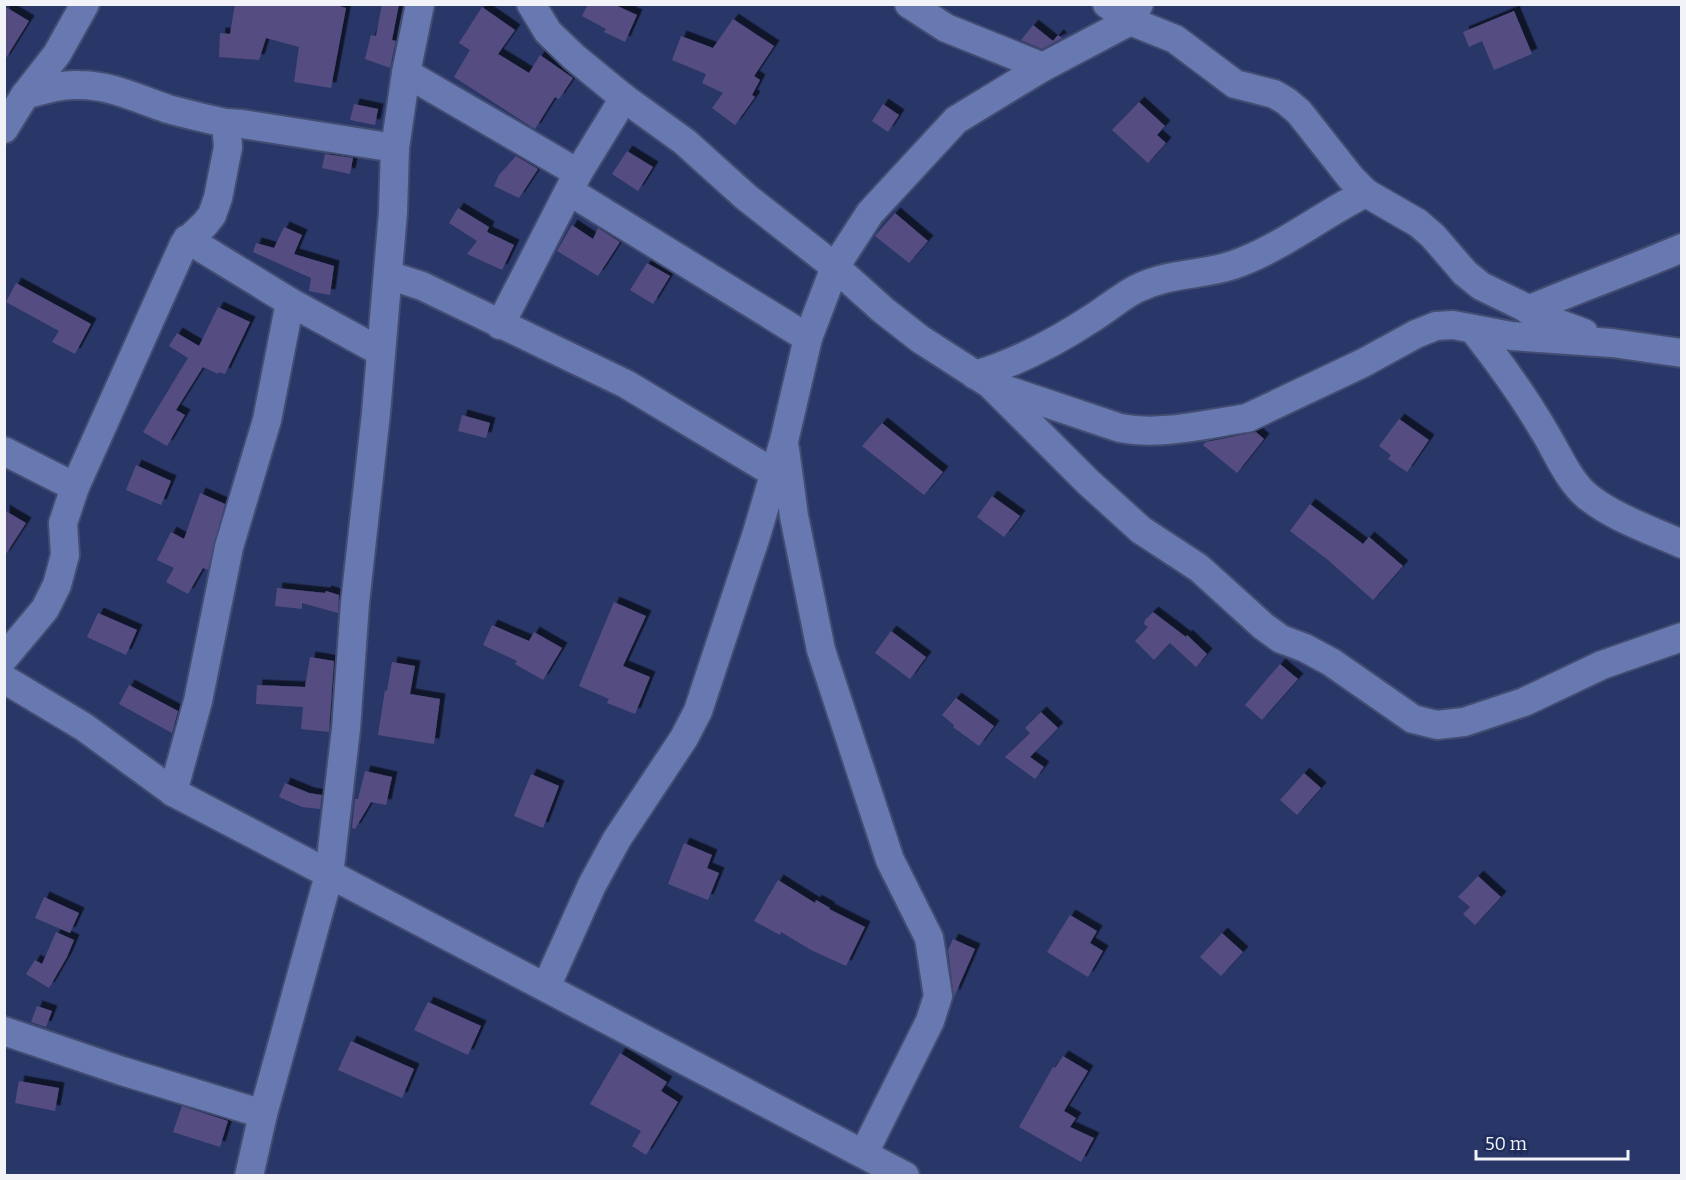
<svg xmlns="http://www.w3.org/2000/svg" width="1686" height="1180" viewBox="0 0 1686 1180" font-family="Bitter,serif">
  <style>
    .building { fill: #554d81; filter: url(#shadow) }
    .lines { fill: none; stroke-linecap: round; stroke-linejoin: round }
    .minor-casing { stroke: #434c71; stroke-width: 32 }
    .minor { stroke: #6779b0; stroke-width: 28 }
  </style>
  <defs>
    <filter id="shadow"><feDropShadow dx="5.5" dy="-5.5" stdDeviation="0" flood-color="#0009"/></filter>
  </defs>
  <rect width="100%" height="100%" fill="#293768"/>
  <g class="building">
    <path d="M235,4H332L346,8L331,88L294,82L299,47L266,38L259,60L219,57L220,33L230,34Z"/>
    <path d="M382,4H399L392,40L396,41L390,68L365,59L371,35L376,36Z"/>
    <path d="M588,4H613L637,15L625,42L604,32L606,29L582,16Z"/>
    <path d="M4,6L29,21L4,61Z"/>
    <path d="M482,7L515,30L498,54L529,73L540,55L573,78L559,99L555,97L535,129L454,77L470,50L459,43Z"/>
    <path d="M1514,11L1532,54L1494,70L1482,41L1469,47L1463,32Z"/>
    <path d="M733,19L774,46L754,76L760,80L752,95L755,97L735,125L712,108L723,93L702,83L706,74L672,60L681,36L713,48Z"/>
    <path d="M1033,25L1053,41L1058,35L1062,38L1042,49L1021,40Z"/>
    <path d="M1139,102L1165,126L1157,135L1166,143L1148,163L1112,130Z"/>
    <path d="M354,104L378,109L375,125L350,120Z"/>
    <path d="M883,104L899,115L888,132L872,121Z"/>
    <path d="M627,151L653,167L638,191L612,174Z"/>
    <path d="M325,154L353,158L350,174L322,168Z"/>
    <path d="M516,156L538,169L519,198L494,186L499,175Z"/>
    <path d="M458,208L489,227L487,232L514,245L502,270L467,254L477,241L449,223Z"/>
    <path d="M895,213L928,241L909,263L875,236Z"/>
    <path d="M572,225L593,239L598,228L620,242L598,276L557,251Z"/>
    <path d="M284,227L302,235L294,254L334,266L330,295L309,291L311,278L253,252L256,243L274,248Z"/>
    <path d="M647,263L670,276L653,304L630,290Z"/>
    <path d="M16,283L91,324L75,354L52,342L59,331L6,302Z"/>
    <path d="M218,307L250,322L225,374L218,372V374L203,367L176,410L185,415L167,446L143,432L188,358L169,346L177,333L199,346Z"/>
    <path d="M462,415L490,423L486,438L458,431Z"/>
    <path d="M1399,419L1429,440L1407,472L1388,459L1391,455L1379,446Z"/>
    <path d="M882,423L943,472L924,495L862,446Z"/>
    <path d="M1256,432L1264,439L1237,473L1203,445L1206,442Z"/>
    <path d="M136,465L171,481L161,505L126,490Z"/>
    <path d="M200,493L225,504L208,570L203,568L188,594L166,582L174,568L157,560L171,532L184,539Z"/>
    <path d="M992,496L1020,516L1004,537L977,517Z"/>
    <path d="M1310,504L1363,544L1369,537L1403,566L1373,600L1328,560L1290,531Z"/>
    <path d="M4,510L26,523L4,557Z"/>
    <path d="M277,588L325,593L326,591L339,595L338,613L302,603V609L275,606Z"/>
    <path d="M614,602L646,616L623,666L650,677L635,714L607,703L609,699L579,686Z"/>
    <path d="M1153,612L1186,637L1187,635L1207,654L1196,667L1170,643L1154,660L1135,641L1148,627L1144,624L1145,620Z"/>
    <path d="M98,613L137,630L126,655L87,637Z"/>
    <path d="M492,625L529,641L534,632L562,648L543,680L515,664L517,661L483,645Z"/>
    <path d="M891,631L926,657L910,679L875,653Z"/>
    <path d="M310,657L334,661L329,732L301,729L303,707L256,704L257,685L305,687Z"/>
    <path d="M392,662L415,666L410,694L440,699L434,744L378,735L385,690L387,691Z"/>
    <path d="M1280,664L1298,679L1262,720L1245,705Z"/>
    <path d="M129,685L178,711L172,733L119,704Z"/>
    <path d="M956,698L994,726L979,746L953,727L954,725L942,715Z"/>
    <path d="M1041,712L1058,728L1030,757L1044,767L1035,779L1005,757L1030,733L1025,728Z"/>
    <path d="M365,771L392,777L386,805L371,802L355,829L352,828L355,799H358Z"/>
    <path d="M1304,773L1321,788L1297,815L1280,800Z"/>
    <path d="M531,774L559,786L543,828L514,816Z"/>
    <path d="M285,783L309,793L322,795L320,809L302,807L279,797Z"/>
    <path d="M684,843L712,855L707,868L719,873L708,900L668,884Z"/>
    <path d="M1478,876L1501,897L1475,925L1463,914L1470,907L1458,897Z"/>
    <path d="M778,880L815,903L816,900L830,908L829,909L865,927L846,966L811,950L781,932L780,935L754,921Z"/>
    <path d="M44,897L79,913L70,933L35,918Z"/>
    <path d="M1070,915L1097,931L1090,943L1103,951L1088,977L1047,952Z"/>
    <path d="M56,932L74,940L67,957L49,988L26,974L35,960L42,964Z"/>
    <path d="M1222,933L1243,952L1221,976L1200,957Z"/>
    <path d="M953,939L975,949L954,997L948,950Z"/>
    <path d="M428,1002L481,1026L468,1055L414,1030Z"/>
    <path d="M37,1006L52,1011L46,1027L31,1022Z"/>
    <path d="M351,1041L414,1069L402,1098L338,1070Z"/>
    <path d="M620,1053L667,1082L661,1091L678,1102L646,1155L632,1146L641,1131L590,1104Z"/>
    <path d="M1063,1056L1088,1071L1064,1111L1076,1118L1070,1127L1094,1138L1081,1162L1019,1127L1053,1067L1055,1068Z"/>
    <path d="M19,1081L59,1088L55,1111L15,1103Z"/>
    <path d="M182,1106L228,1121L220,1147L173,1132Z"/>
  </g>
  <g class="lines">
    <defs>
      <g id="minor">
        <path d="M531,4L548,32L574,57L624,98L685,142L746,197L835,267L883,310L920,339L990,384L1088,482L1141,530L1199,568L1263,626L1281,639L1305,648L1331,662L1413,719L1437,725L1464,722L1524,702L1602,665L1682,637"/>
        <path d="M909,4L946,28L1043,67"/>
        <path d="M1107,4L1130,21L1175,39L1235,84L1274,94L1286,101L1299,112L1351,178L1366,193L1418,223L1433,236L1465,273L1481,286L1557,323L1584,333"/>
        <path d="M406,73L578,173"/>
        <path d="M25,95C43,90 61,84 79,85C111,85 138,99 168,109C187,114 206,119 226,123"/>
        <path d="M4,129L25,95L57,54L85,4"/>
        <path d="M569,191L808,338"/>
        <path d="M187,239L290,302L381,352"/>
        <path d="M388,275L422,286L626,384L774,473"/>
        <path d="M1528,310C1579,288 1631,270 1682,248"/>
        <path d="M500,325L578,173L624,98"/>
        <path d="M1473,329C1499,362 1523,395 1544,431C1557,452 1568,480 1587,496C1614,518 1651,530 1682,544"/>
        <path d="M975,375C1019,362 1056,342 1094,317C1108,308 1121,297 1136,289C1170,272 1200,276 1233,265C1282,248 1321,215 1366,193"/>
        <path d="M995,386L1120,428C1162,436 1205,424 1247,418L1363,363L1416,334L1436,326L1453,325L1511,336L1612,343L1682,353"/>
        <path d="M785,449L794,516L821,650L890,860L929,938L938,996L930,1021L864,1153"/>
        <path d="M4,451L75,487"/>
        <path d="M4,658L45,609L57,585L65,555L63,523L75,487L184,244L205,224L212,215L218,198L228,147L226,123L242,124L395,148"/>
        <path d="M4,679L84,727L173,792L905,1176"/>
        <path d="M173,792L198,701L229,547L267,420L290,302"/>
        <path d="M546,987L592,885L617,839L684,738L698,711L756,536L784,441L808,338L835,267L870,213L956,120L1043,67L1130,21L1139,4"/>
        <path d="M4,1031L122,1071L263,1114"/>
        <path d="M249,1176L263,1114L329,875L346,729L355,603L376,413L393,212L395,148L406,73L420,4"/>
      </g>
    </defs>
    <use href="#minor" class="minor-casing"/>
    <use href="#minor" class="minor"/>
  </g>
  <rect width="1686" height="1180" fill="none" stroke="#f1f3f9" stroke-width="12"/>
  <path d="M1476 1150v9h152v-9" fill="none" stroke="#f1f3f9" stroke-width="3"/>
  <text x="1485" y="1150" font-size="18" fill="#f1f3f9" stroke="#1f2d5c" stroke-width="4.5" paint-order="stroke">50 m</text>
</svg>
